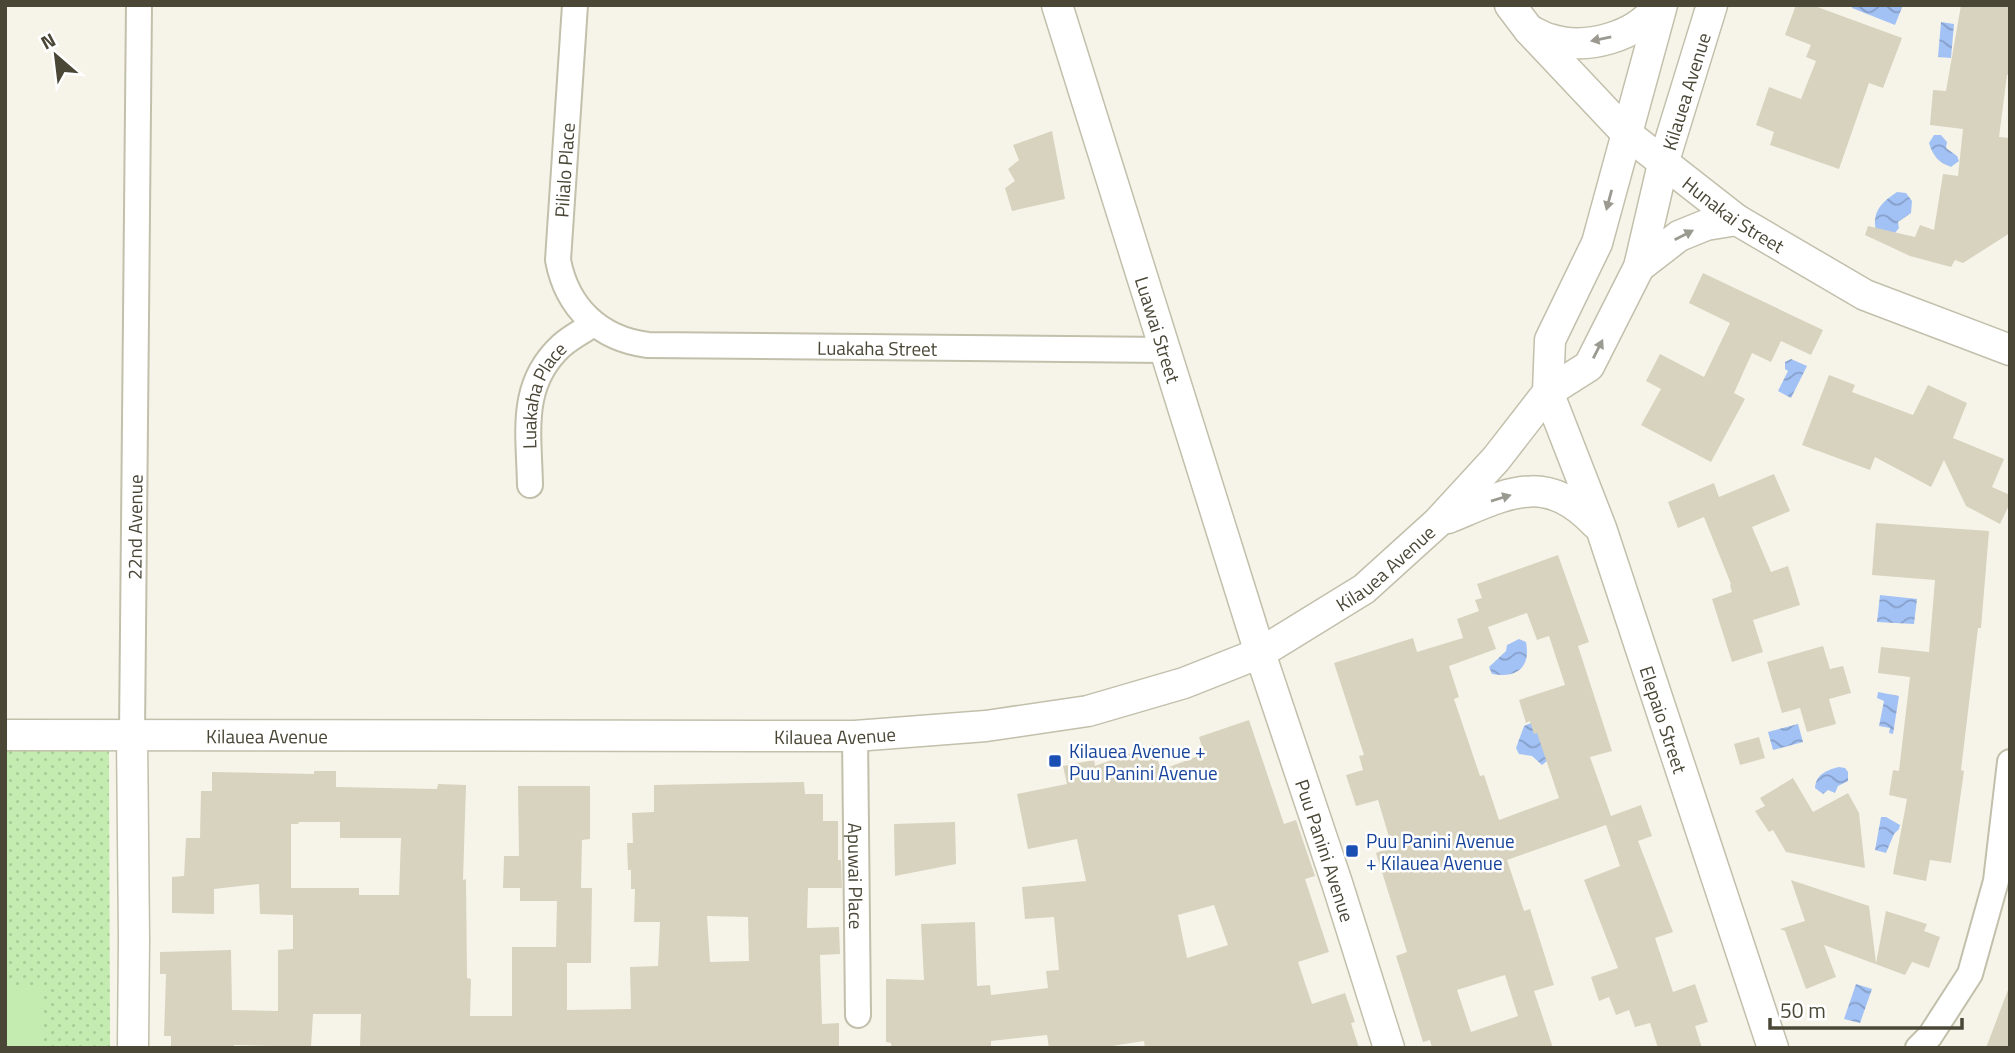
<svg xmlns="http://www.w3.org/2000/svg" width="2015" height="1053" viewBox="0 0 2015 1053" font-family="'Titillium Web',sans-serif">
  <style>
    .park { fill: url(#park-dots) }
    .pitch { fill: #c4ecb0 }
    .water { fill: url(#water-waves) }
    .building { fill: #d8d3be; fill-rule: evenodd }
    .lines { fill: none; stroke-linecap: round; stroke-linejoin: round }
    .minor-casing { stroke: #c2bfab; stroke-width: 28 }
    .tertiary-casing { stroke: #c2bfab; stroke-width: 33 }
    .minor { stroke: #fff; stroke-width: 24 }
    .tertiary { stroke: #fff; stroke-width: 30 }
    .oneway { fill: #9b9a91 }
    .transit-dot { fill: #1a4fb4; stroke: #fff; stroke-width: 2.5 }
    .labels { text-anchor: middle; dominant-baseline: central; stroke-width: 5; stroke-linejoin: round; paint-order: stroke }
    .street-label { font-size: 19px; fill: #4a4737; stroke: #fff }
    .transit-label { font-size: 19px; fill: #164399; stroke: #fff; text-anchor: start }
  </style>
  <defs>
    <pattern id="park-dots" width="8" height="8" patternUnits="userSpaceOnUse" patternTransform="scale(1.75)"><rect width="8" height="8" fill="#c4ecb0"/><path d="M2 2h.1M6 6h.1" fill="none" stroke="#aacc98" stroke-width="1.8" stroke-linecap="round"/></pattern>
    <pattern id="water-waves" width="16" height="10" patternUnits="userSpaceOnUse" patternTransform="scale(1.75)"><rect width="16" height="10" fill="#a2c2f6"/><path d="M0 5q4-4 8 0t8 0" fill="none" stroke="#869fc8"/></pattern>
  </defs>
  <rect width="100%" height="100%" fill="#f6f4e9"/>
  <path class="park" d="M109,750L110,1048H5V751Z"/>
  <path class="pitch" d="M5,984L44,989L43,1048H5Z"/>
  <g class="water">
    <path d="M1853,5H1903L1895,25L1852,8Z"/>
    <path d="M1941,22L1954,24L1951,58L1938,57Z"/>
    <path d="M1934,135H1941L1947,142L1946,148L1957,156L1959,161L1951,167C1938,162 1933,156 1929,143Z"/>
    <path d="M1897,192L1906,193L1912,201L1911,213L1898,222L1899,228L1895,233L1877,234C1871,214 1879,204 1897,192Z"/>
    <path d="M1791,359L1807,366L1791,398L1778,391L1788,371L1785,369V362Z"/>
    <path d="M1880,595L1917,599L1914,624L1877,622Z"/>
    <path d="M1519,639L1526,642C1531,667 1517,679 1492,674L1489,667L1506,651L1507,645Z"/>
    <path d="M1878,692L1899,696L1893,734L1889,733L1890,728L1879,726L1884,701L1877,698Z"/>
    <path d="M1531,723L1538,728L1547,761L1542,765L1532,756L1519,754L1516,748L1524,726Z"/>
    <path d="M1798,724L1803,742L1773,750L1768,732Z"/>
    <path d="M1839,767L1845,768L1848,772V781L1838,786L1835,793L1828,790L1823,794L1815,788C1816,774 1827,770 1839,767Z"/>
    <path d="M1881,817H1886L1900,825L1899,829L1894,834L1886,853L1875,850Z"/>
    <path d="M1856,984L1872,989L1860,1023L1844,1019Z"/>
  </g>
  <g class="building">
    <path d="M1796,5H1812L1902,38L1883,88L1869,83L1839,169L1770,145L1774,132L1756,125L1769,87L1801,99L1816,61L1806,57L1811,45L1785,35Z"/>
    <path d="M1961,5H2010V75H2007L1999,137L2010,138V233L1963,263L1955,260L1951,267L1910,256L1865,235L1868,226L1915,237L1920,225L1934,230L1943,174L1958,176L1963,129L1930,125L1933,90L1946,91Z"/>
    <path d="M1052,131L1065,199L1012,211L1005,188L1015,181L1008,169L1019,160L1013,145Z"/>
    <path d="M1703,273L1823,330L1811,355L1781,341L1771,362L1752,353L1734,393L1745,399L1711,462L1641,425L1661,389L1646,381L1660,354L1704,377L1730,323L1689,303Z"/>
    <path d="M1829,375L1855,385L1852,392L1913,415L1928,385L1967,403L1953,438L2004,459L1992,487L2010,495V503L2000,524L1966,506L1944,460L1931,487L1875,457L1870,470L1802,445Z"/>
    <path d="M1774,474L1790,511L1752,527L1771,572L1788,566L1800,605L1753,620L1763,652L1732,662L1712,599L1732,592L1730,585L1731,584L1704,517L1678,528L1668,502L1714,483L1719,497Z"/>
    <path d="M1876,523L1989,531L1981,628H1978L1961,770L1964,771L1951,863L1930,860L1926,881L1893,874L1907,799L1889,795L1893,770L1899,771L1910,677L1878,673L1881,647L1929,652L1935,580L1872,575Z"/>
    <path d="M1558,555L1589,642L1578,646L1612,751L1590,757L1611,816L1641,805L1652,836L1638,841L1673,932L1655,938L1673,992L1695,984L1708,1022L1695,1026L1702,1048H1658L1650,1023L1635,1027L1629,1010L1616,1015L1609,997L1599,1001L1591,977L1618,968L1584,880L1620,866L1606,825L1507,860L1524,911L1530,909L1554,985L1534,991L1553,1048H1432L1430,1040L1423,1042L1396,956L1407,952L1376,853L1392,847L1378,800L1356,806L1346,775L1363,770L1359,756L1364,755L1334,663L1413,638L1417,652L1463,638L1457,619L1479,611L1475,600L1482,598L1477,584ZM1527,613L1537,640L1549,636L1565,685L1519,700L1526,723L1530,721L1534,734L1537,733L1559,798L1499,820L1484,775L1480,776L1454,699L1459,697L1449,666L1496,649L1488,627ZM1505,975L1518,1016L1471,1032L1457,990Z"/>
    <path d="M1823,646L1830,669L1843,666L1851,693L1829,699L1836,724L1807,732L1800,708L1782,713L1767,662Z"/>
    <path d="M1249,720L1284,824L1296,820L1315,876L1305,879L1329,952L1298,962L1312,1004L1345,993L1355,1022L1351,1023L1359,1048H1145L1144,1041L1099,1048H1049L1047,1035L991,1041V1048H891V1043L886,1042V979L924,980L921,924L975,922L977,986L990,985L991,995L1048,988L1046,971L1059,970L1054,917L1025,919L1022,887L1086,881L1077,839L1028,849L1017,794L1067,784L1063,766L1094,760L1095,766L1153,745L1161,770L1204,754L1199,737ZM1214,905L1228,945L1187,958L1178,915Z"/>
    <path d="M1759,737L1765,758L1740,765L1734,744Z"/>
    <path d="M314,771H336V787L437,789L438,784L466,785L463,880L466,879L467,978L471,979L470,1016H512V947H556L557,901H520V888H503L504,856H519L518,786H590V839L582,840L581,888H592L591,963H567V1010L631,1009L630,967L658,966L660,922H634L635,889H631V870H628L627,843H633L632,813L654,812V785L804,782L805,794H823V821H838V860H841L842,888H808L807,928L839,927L840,954L820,955L822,1024L839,1023V1048H360L361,1014H313L311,1047L234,1045V1048H171V1036H164L166,974H160V952L231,950L232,1010L278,1011V950L293,949V915L260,914L259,884L214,889V914L172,913V877L184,876L186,838H200L201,791H212V772L314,774ZM299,822H340V838H401L399,895H359V888H291V824H298ZM707,916L748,917L749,961L710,962Z"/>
    <path d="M1793,778L1813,812L1848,793L1859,813L1865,868L1786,852L1773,830L1769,832L1755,811L1765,806L1760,798Z"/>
    <path d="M955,822L956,864L895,876L894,824Z"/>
    <path d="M1791,880L1869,906L1876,963L1886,911L1927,924L1924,931L1940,937L1929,968L1912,962L1905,975L1824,945L1836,977L1806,989L1785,931L1780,929L1805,921Z"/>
    <path d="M2008,990H2010V1048H1986Z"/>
  </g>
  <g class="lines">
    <defs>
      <g id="minor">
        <path id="s1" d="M575,5L558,260C567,308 600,339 648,345L1166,350"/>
        <path id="s2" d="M530,485C529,433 519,385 561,346C571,337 583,331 594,324"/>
        <path id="s3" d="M132,735L139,5"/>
        <path id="s4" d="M855,736L858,1015"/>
        <path d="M1918,1048L1930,1036L1970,974L1996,881L2010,762"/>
      </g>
      <g id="tertiary">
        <path id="s5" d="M1057,5L1260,653L1337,883L1389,1048"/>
        <path id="s6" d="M1510,5L1529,30L1627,134L1737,220L1865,295L2010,350"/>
        <path id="s7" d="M1662,5L1597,243L1550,340L1548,392L1601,528L1773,1048"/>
        <path d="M1529,30C1536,33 1542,37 1549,39C1585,51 1638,37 1658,5"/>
        <path d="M1639,267L1679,236L1706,225L1737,220"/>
        <path d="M1448,518C1507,494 1545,470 1596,524"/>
        <path id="s8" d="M5,735L855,736L986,726L1088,711L1184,683L1260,653L1364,589L1438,522L1496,459L1548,392L1589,366L1639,267L1663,164L1712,5"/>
        <path d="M132,735L134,938L133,1048"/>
      </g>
    </defs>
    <use href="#minor" class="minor-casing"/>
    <use href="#tertiary" class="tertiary-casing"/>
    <use href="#minor" class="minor"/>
    <use href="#tertiary" class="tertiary"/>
  </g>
  <defs><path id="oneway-solid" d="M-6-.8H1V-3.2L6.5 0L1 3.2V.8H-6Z" transform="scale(1.75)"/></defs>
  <g class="oneway">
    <use href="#oneway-solid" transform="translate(1601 39) rotate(169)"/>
    <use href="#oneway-solid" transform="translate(1609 200) rotate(105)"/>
    <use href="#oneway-solid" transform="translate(1684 235) rotate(-27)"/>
    <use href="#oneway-solid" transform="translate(1598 349) rotate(-63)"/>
    <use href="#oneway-solid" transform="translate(1501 498) rotate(-17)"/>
  </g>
  <g class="transit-dot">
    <rect x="1048" y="754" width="14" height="14" rx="3.5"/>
    <rect x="1345" y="844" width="14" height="14" rx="3.5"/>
  </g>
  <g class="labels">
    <g class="street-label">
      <text stroke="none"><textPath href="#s8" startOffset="2000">Kilauea Avenue</textPath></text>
      <text transform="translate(564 170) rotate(-86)">Pilialo Place</text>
      <text stroke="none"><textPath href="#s6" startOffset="308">Hunakai Street</textPath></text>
      <text stroke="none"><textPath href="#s5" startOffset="340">Luawai Street</textPath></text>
      <text stroke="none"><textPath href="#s1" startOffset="618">Luakaha Street</textPath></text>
      <text stroke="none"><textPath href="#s2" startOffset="93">Luakaha Place</textPath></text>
      <text stroke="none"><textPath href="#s3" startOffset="208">22nd Avenue</textPath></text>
      <text stroke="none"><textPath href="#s8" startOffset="1418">Kilauea Avenue</textPath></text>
      <text stroke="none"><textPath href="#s7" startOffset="754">Elepaio Street</textPath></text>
      <text stroke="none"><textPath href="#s8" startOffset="830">Kilauea Avenue</textPath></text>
      <text stroke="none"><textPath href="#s8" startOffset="262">Kilauea Avenue</textPath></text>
      <text stroke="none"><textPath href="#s5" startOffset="887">Puu Panini Avenue</textPath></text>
      <text stroke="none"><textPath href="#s4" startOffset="140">Apuwai Place</textPath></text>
    </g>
    <g class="transit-label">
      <text x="1069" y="750">Kilauea Avenue +<tspan x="1069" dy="22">Puu Panini Avenue</tspan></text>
      <text x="1366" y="840">Puu Panini Avenue<tspan x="1366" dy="22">+ Kilauea Avenue</tspan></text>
    </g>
  </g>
  <rect width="2015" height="1053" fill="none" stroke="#4a4737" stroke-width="14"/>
  <g transform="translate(56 56) rotate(332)" stroke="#ffffff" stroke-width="5" paint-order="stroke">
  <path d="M0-5L12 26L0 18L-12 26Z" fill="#4a4737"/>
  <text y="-10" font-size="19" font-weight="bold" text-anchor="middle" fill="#4a4737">N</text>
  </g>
  <path d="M1770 1018v10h192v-10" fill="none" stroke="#4a4737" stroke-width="3.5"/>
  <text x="1780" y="1018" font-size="21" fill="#4a4737" stroke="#ffffff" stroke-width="5" paint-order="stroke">50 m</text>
</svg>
